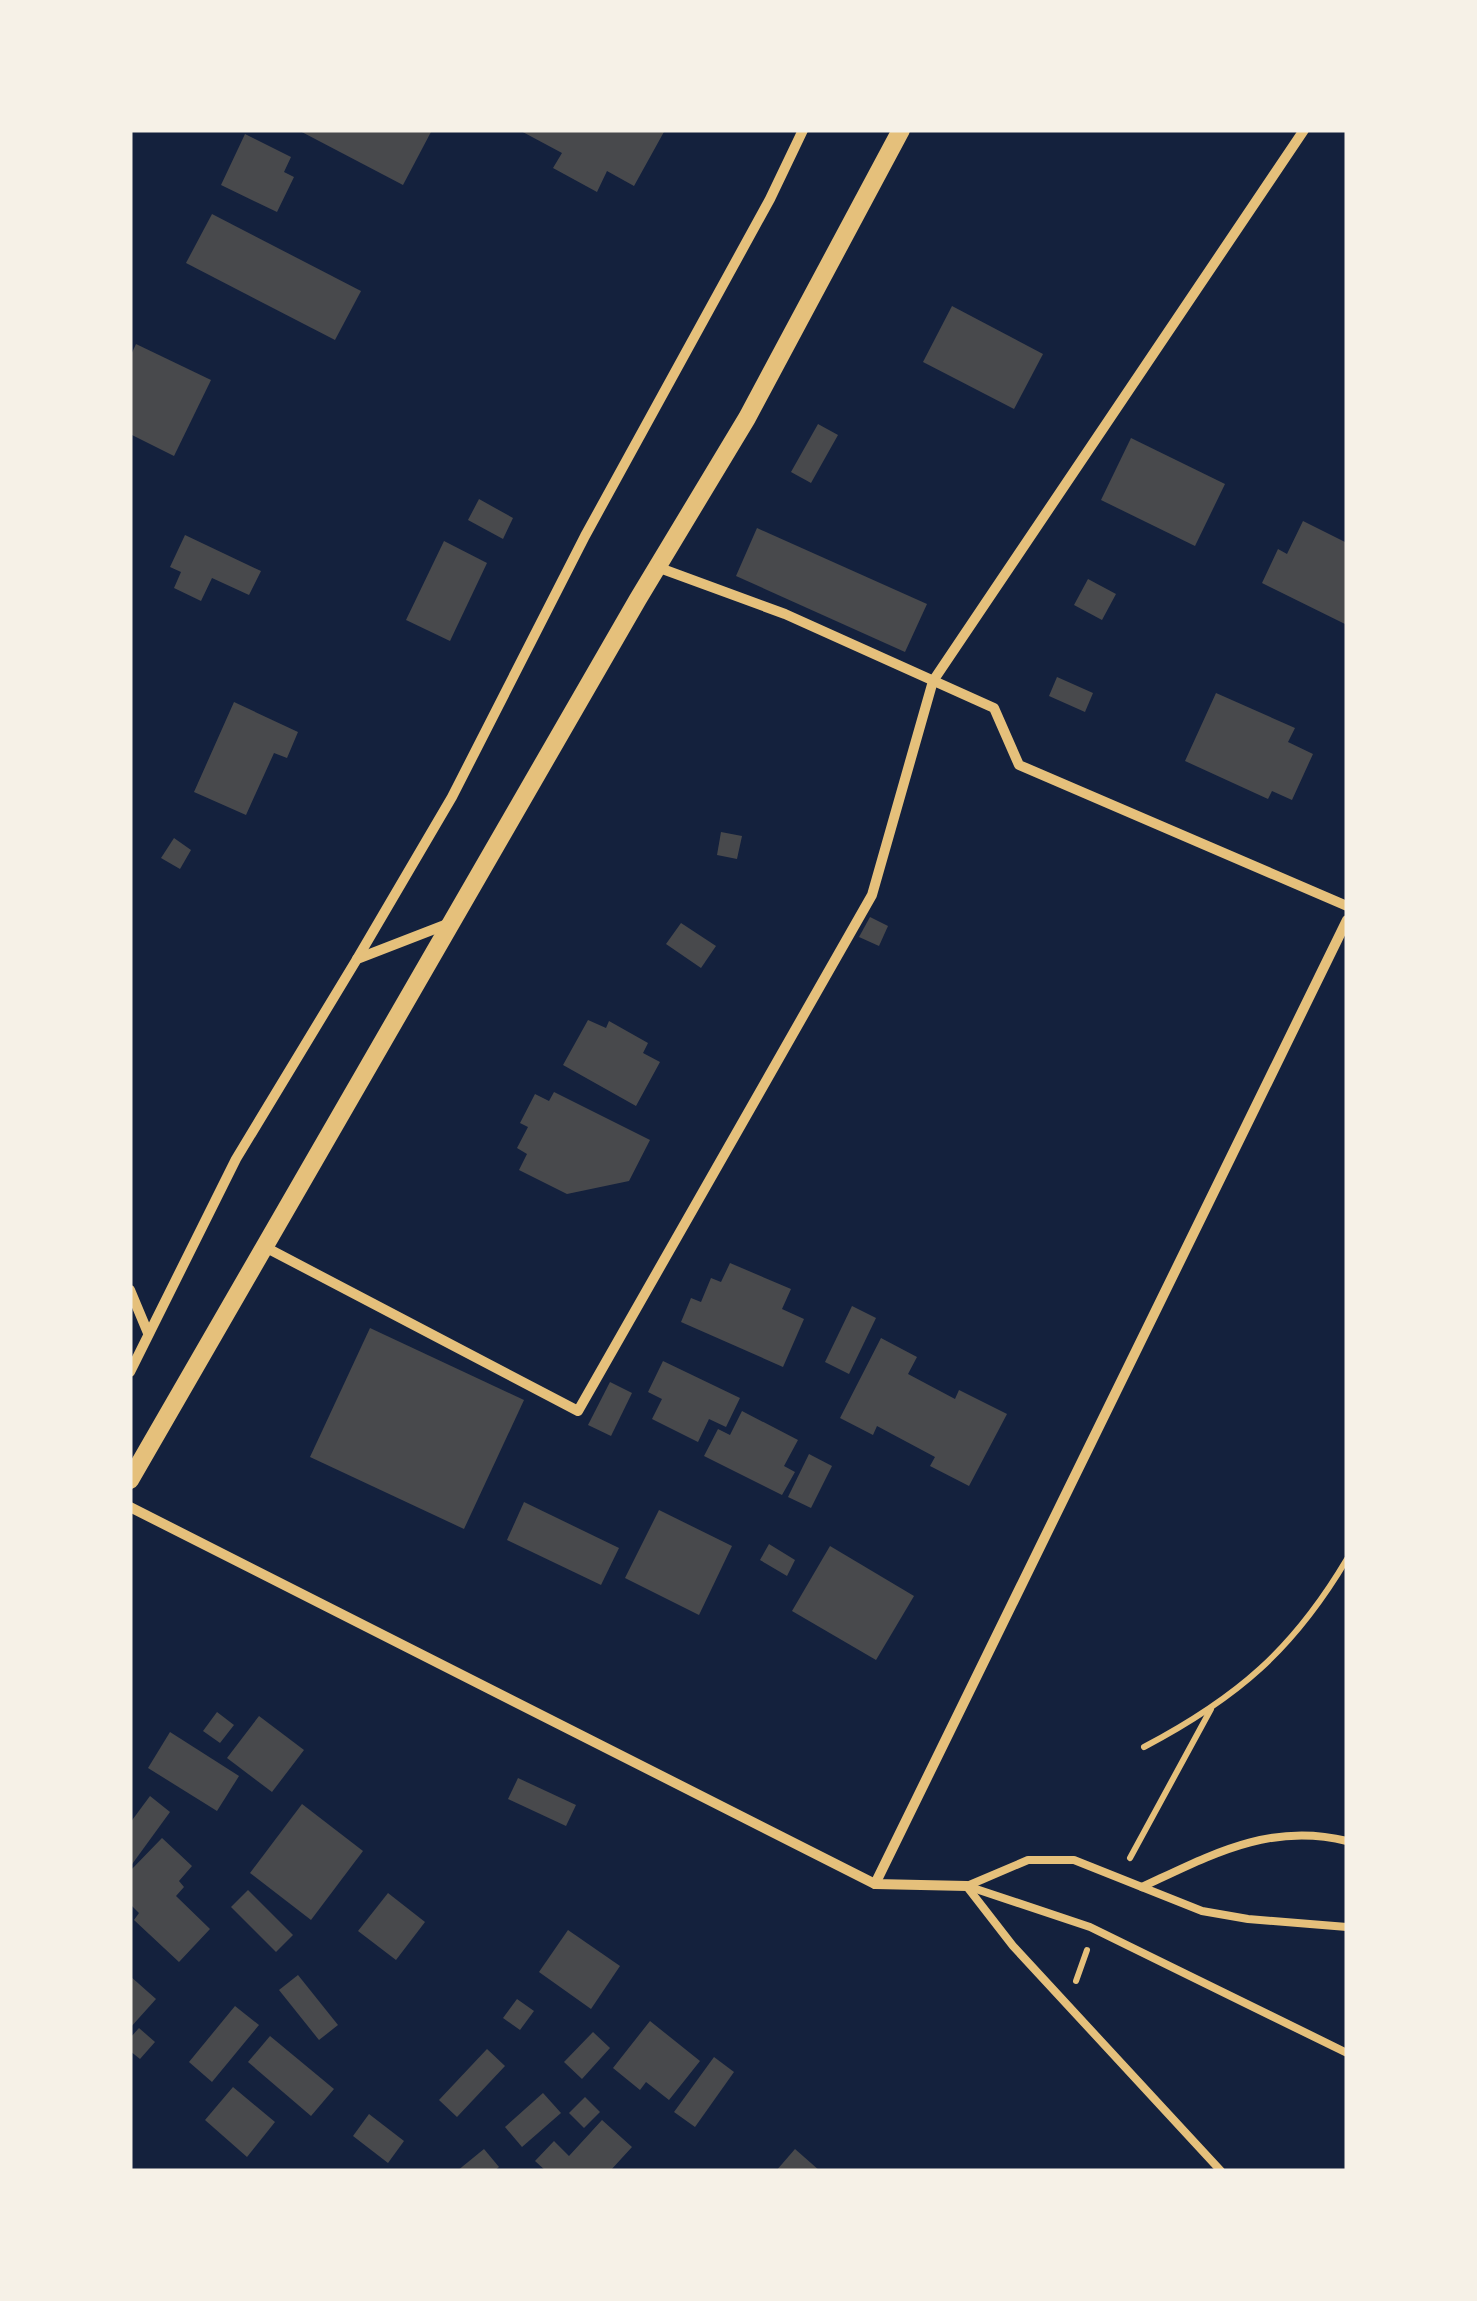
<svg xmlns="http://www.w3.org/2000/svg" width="1477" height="2301" viewBox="0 0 1477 2301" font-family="Inter,sans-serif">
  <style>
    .building { fill: #48494c }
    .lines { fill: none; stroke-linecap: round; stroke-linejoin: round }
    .path { stroke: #e5c07b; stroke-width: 6 }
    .service { stroke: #e5c07b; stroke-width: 8 }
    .minor { stroke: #e5c07b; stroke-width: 10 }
    .tertiary { stroke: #e5c07b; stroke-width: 18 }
  </style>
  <rect width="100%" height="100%" fill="#14213d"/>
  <g class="building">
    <path d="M298,130H432L403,185Z"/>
    <path d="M519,130H665L634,186L607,171L597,192L553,168L562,153Z"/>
    <path d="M245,134L291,157L284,172L294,177L277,212L221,185Z"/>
    <path d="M212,214L361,291L335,340L186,263Z"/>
    <path d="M952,306L1043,354L1014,409L923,362Z"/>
    <path d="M136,344L211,380L174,456L130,434V357Z"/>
    <path d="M818,424L838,435L811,483L791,472Z"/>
    <path d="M1131,438L1225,484L1195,546L1101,500Z"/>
    <path d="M479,499L513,518L503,539L468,520Z"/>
    <path d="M1303,521L1347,543V625L1262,583L1278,549L1287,554Z"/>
    <path d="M757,528L927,604L905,652L736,576Z"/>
    <path d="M185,535L261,571L249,595L212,578L201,601L174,588L181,572L170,567Z"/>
    <path d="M444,541L487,563L450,641L406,620Z"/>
    <path d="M1088,579L1116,594L1102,620L1074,605Z"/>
    <path d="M1057,677L1093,693L1085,712L1049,696Z"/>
    <path d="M1216,693L1295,728L1288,742L1313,754L1292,800L1272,791L1268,799L1185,761Z"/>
    <path d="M234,702L298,732L287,758L274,753L246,815L194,792Z"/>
    <path d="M721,832L742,836L737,859L717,855Z"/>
    <path d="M174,838L191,850L180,869L161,858Z"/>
    <path d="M870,917L888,926L879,946L859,937Z"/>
    <path d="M681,923L716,946L701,968L666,944Z"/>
    <path d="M588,1020L606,1028L609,1021L648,1043L643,1053L660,1062L636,1106L563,1065Z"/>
    <path d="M554,1092L650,1140L629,1181L567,1194L519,1170L527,1154L517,1148L528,1127L520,1123L535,1094L549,1101Z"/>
    <path d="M730,1263L791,1289L782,1309L804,1319L783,1367L681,1322L691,1298L701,1302L711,1278L721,1282Z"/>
    <path d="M852,1306L876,1318L849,1374L825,1362Z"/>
    <path d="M370,1328L524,1400L464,1529L310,1457Z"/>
    <path d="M881,1338L917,1357L908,1374L955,1399L959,1390L1007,1414L969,1486L930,1466L935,1457L877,1426L873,1435L840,1418Z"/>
    <path d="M663,1361L740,1398L726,1427L709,1419L698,1442L652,1419L662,1399L648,1392Z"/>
    <path d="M610,1382L632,1393L611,1436L588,1425Z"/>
    <path d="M742,1411L798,1440L784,1466L795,1472L782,1495L704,1456L718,1429L730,1435Z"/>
    <path d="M809,1454L832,1466L811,1508L788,1497Z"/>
    <path d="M524,1502L619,1548L601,1585L507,1540Z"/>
    <path d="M659,1510L732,1546L699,1615L625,1578Z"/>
    <path d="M769,1544L795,1560L787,1576L760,1560Z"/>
    <path d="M830,1546L914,1596L876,1660L792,1611Z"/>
    <path d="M217,1712L234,1725L220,1743L203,1731Z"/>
    <path d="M259,1716L304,1750L272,1792L227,1758Z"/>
    <path d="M170,1732L239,1776L217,1811L148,1768Z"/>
    <path d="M518,1778L576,1805L566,1826L508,1799Z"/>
    <path d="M150,1796L170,1812L130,1867V1823Z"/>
    <path d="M302,1804L363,1851L311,1920L250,1873Z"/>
    <path d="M162,1838L192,1866L179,1881L184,1887L176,1896L210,1929L179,1962L134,1920L139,1913L130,1904V1871Z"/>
    <path d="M248,1890L293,1935L276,1952L231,1907Z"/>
    <path d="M388,1893L425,1922L396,1960L358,1931Z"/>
    <path d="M568,1930L620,1966L591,2009L539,1972Z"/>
    <path d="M298,1975L338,2025L319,2040L279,1990Z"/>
    <path d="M130,1976L156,1999L130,2028Z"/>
    <path d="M517,1999L534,2011L520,2030L503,2018Z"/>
    <path d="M235,2006L259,2025L212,2082L189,2062Z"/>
    <path d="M650,2021L700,2061L669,2100L646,2082L640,2090L613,2068Z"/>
    <path d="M139,2028L155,2042L140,2059L130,2051V2038Z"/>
    <path d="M593,2032L610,2048L582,2079L564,2062Z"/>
    <path d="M270,2036L334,2089L311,2116L248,2062Z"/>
    <path d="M487,2049L505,2066L457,2117L439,2100Z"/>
    <path d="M714,2057L734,2072L695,2127L674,2112Z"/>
    <path d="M233,2087L275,2122L247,2157L205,2120Z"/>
    <path d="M543,2093L561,2113L522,2147L505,2127Z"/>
    <path d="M585,2097L600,2112L584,2128L569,2113Z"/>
    <path d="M369,2114L404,2141L388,2163L353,2136Z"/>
    <path d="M602,2120L632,2147L610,2171H546L535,2161L554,2141L569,2156Z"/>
    <path d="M484,2149L499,2167L494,2171H457Z"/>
    <path d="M795,2149L820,2171H776Z"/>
  </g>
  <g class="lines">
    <g class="path">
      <path d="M1144,1747C1237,1698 1293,1650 1347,1559"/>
      <path d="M1130,1858L1211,1709"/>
      <path d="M1076,1981L1087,1950"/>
    </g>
    <g class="service">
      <path d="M967,1886L1090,1927L1347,2053"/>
      <path d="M967,1886L1028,1860H1074L1202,1911L1248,1919L1347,1927"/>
      <path d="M1142,1887C1211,1855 1269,1822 1347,1841"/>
      <path d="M968,1888L1013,1946L1221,2171"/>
    </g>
    <g class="minor">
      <path d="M657,567L785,614L994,708L1019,765L1347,906"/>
      <path d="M357,959L452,797L585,536L770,199L803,130"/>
      <path d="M265,1247L578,1411L872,895L933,681L1304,130"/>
      <path d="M130,1290L148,1333"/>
      <path d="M130,1372L236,1159L357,959L450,923"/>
      <path d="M130,1507L875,1884L967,1886"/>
      <path d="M875,1884L1347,920"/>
    </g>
    <path class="tertiary" d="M130,1480L638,599L747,418L901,130"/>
  </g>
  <rect width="1477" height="2301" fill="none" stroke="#f6f1e7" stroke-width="265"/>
</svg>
